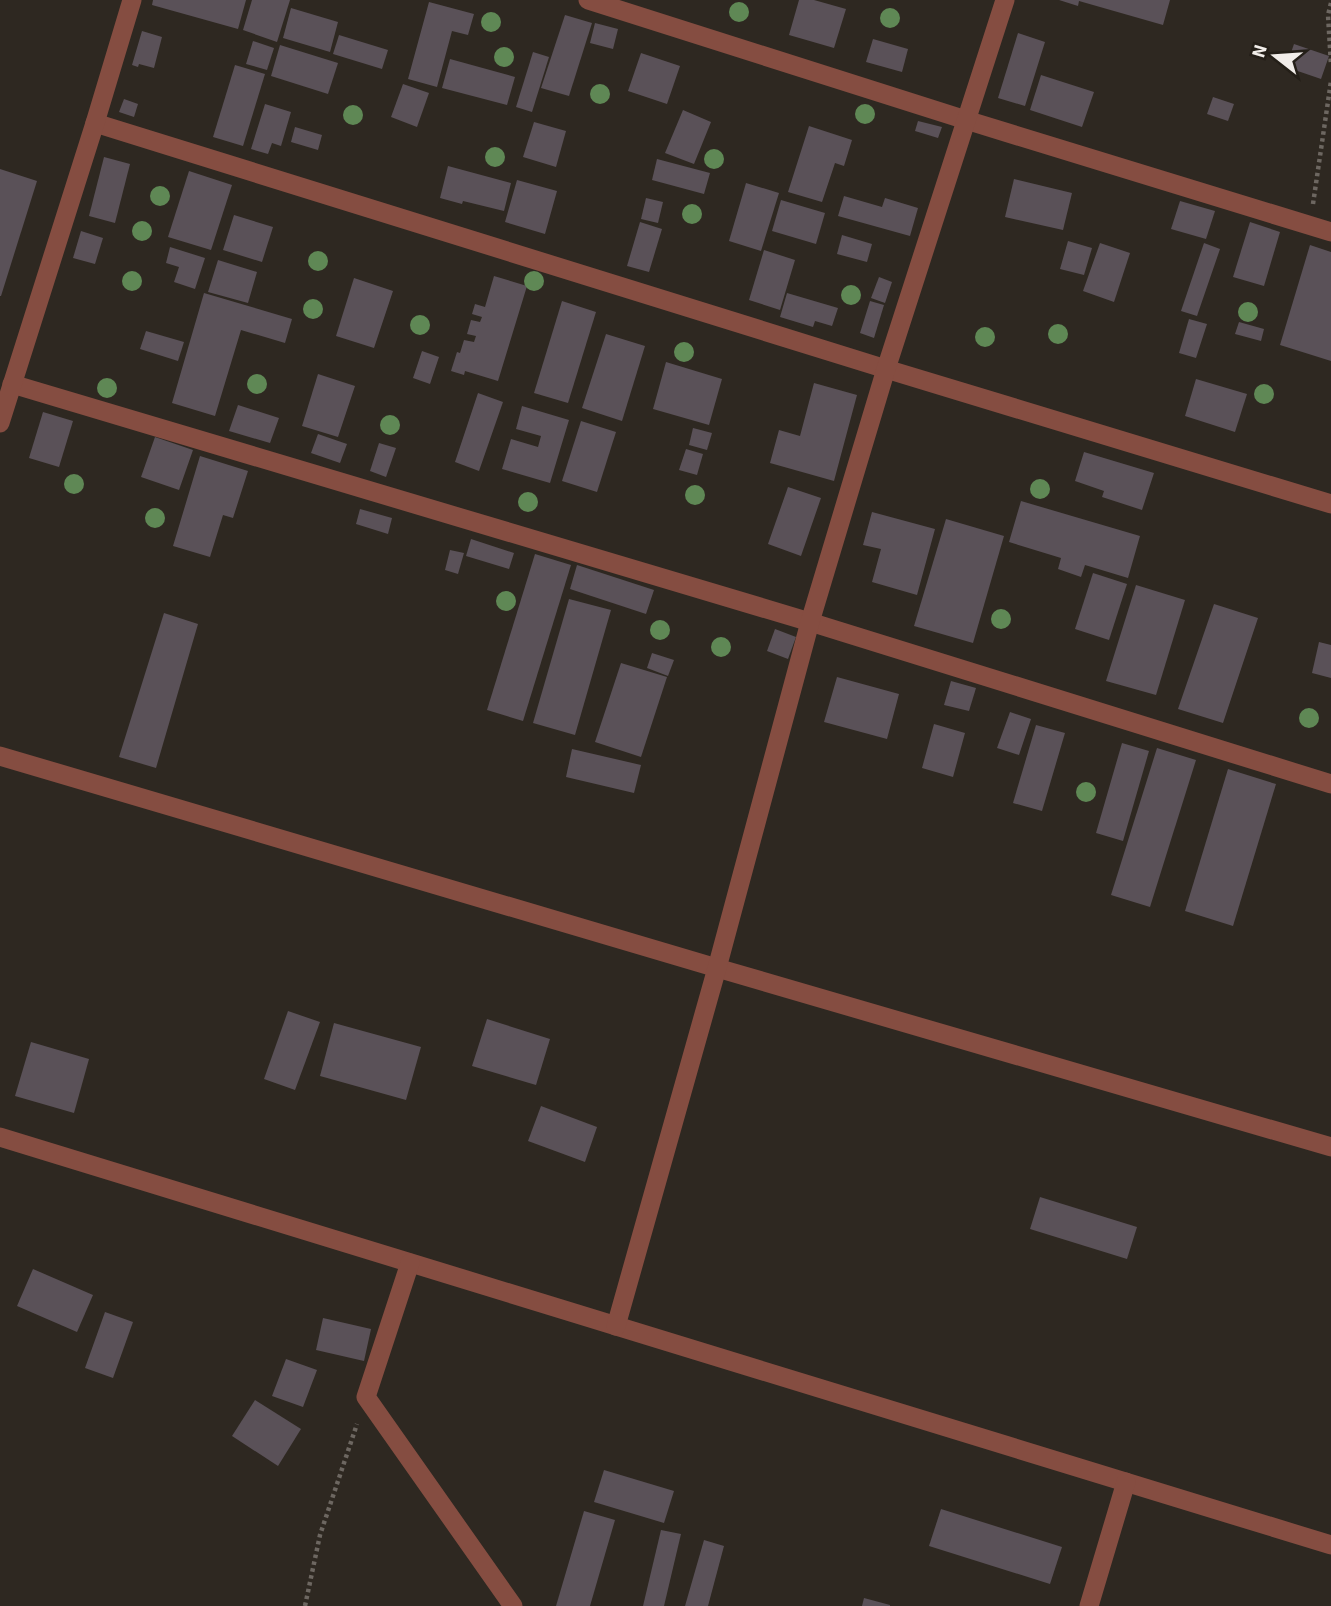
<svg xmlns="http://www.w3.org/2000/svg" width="1331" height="1606" viewBox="0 0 1331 1606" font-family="'Source Sans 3',sans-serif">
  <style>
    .building { fill: #5a5158 }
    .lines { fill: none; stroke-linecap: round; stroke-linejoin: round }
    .path { stroke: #6d6761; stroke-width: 4.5; stroke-dasharray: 3.5 3.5; stroke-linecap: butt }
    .minor { stroke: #854d41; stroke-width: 19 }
    .tree { fill: #5f8855 }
  </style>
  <rect width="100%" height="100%" fill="#2e2821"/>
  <g class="building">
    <path d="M153,0H246L238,29L152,5Z"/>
    <path d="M252,0H290L277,42L243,30Z"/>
    <path d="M799,0H814L846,9L834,48L789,35Z"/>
    <path d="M1059,0H1170L1163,25L1079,1L1078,6Z"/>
    <path d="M429,2L474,14L468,35L452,31L437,87L408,79Z"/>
    <path d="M291,8L338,22L330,52L283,38Z"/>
    <path d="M565,15L592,23L569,96L541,88Z"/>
    <path d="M595,23L618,29L613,49L590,43Z"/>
    <path d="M142,31L162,37L154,68L139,64L138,67L132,65Z"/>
    <path d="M1018,33L1045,42L1025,106L998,98Z"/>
    <path d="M339,35L388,50L382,69L333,54Z"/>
    <path d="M873,39L908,49L902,72L866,62Z"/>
    <path d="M253,41L274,48L267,70L246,64Z"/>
    <path d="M1294,44L1329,56L1321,79L1286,67Z"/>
    <path d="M280,45L338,63L328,94L271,76Z"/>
    <path d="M533,52L549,57L532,112L516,107Z"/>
    <path d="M641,53L680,66L667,104L628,91Z"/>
    <path d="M450,59L515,77L507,105L442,88Z"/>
    <path d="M235,65L265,74L243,146L213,137Z"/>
    <path d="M1041,75L1094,92L1082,127L1030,110Z"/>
    <path d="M403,84L429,93L417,127L391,117Z"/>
    <path d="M1213,97L1234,104L1228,121L1207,114Z"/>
    <path d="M124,99L138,104L134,117L119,112Z"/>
    <path d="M265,104L291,112L281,146L272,143L268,154L251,149Z"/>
    <path d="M683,110L711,122L694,164L665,153Z"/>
    <path d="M918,121L942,127L938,138L915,131Z"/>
    <path d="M534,122L566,131L556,167L523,157Z"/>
    <path d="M809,126L852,140L844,166L835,163L822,202L788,192Z"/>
    <path d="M295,127L322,135L318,150L291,142Z"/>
    <path d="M104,157L130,164L115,223L89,216Z"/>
    <path d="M657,159L710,173L704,194L652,180Z"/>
    <path d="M448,166L511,183L504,211L463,201L462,204L440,198Z"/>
    <path d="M0,169L37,181L1,296H0Z"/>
    <path d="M189,171L232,185L211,250L168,237Z"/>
    <path d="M1014,179L1072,193L1063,230L1005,217Z"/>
    <path d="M517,180L557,191L545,234L505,222Z"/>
    <path d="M746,183L779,193L761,251L729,241Z"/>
    <path d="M844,196L882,207L885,198L918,208L910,236L838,216Z"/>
    <path d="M646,198L663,202L658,223L641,219Z"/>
    <path d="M781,200L825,213L816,244L772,231Z"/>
    <path d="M1180,201L1215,211L1206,239L1171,229Z"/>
    <path d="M234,215L273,227L262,262L223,250Z"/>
    <path d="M640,222L662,229L649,272L627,266Z"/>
    <path d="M1250,222L1280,232L1264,286L1233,277Z"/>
    <path d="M81,231L103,238L95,264L73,258Z"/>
    <path d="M842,235L872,244L867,262L837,254Z"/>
    <path d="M1068,241L1092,248L1084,275L1060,269Z"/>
    <path d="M1100,243L1130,253L1114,302L1083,291Z"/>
    <path d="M1204,243L1220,249L1197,316L1181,311Z"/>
    <path d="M1310,245L1331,252V361L1280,345Z"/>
    <path d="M170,247L205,258L195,289L174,282L179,267L166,263Z"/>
    <path d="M764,250L795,260L780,310L749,300Z"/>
    <path d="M218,260L257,272L248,303L208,292Z"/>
    <path d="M494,276L527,286L498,381L465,371L464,375L451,371L457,352L460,353L464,340L474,342L476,336L467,334L471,320L480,322L482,317L472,314L475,304L485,307Z"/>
    <path d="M879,277L892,282L885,303L871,298Z"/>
    <path d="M354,278L393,291L374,348L336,336Z"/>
    <path d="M204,293L292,319L285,343L241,330L215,416L172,403Z"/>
    <path d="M787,293L838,308L832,326L815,321L813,327L780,317Z"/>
    <path d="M562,301L596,312L568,403L534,393Z"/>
    <path d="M870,301L884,305L874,338L860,333Z"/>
    <path d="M1189,319L1207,324L1196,358L1179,353Z"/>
    <path d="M1239,322L1264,329L1261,341L1235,334Z"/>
    <path d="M146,331L184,342L178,361L140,349Z"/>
    <path d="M606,334L645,346L622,421L582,408Z"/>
    <path d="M422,351L439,357L430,384L413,378Z"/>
    <path d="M666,362L722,379L709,425L653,409Z"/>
    <path d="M318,374L355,386L338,437L302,426Z"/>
    <path d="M1196,379L1247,394L1235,432L1185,416Z"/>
    <path d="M814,383L857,395L834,481L770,463L779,430L800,436Z"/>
    <path d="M478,393L503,402L479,471L455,462Z"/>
    <path d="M238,405L279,418L270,443L229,431Z"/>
    <path d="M522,406L569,420L550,483L502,469L511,439L538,447L541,436L516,429Z"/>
    <path d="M43,412L73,421L59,467L29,458Z"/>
    <path d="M581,421L616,432L597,492L562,481Z"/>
    <path d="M693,428L712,433L707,450L689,445Z"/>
    <path d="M318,434L347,444L340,463L311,453Z"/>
    <path d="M155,437L193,450L179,490L141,477Z"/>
    <path d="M379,443L396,448L386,477L370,471Z"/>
    <path d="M686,449L703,454L697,475L679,470Z"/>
    <path d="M1084,452L1154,473L1142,510L1102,497L1104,491L1075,481Z"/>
    <path d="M200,456L248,471L233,518L223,515L210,557L173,546Z"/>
    <path d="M788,487L821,498L801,556L768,544Z"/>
    <path d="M1021,501L1140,536L1128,578L1085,565L1081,577L1058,569L1061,558L1009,542Z"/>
    <path d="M360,509L392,518L388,534L356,524Z"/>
    <path d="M872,512L935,529L917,595L872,582L881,549L863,545Z"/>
    <path d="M946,519L1004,536L973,643L914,626Z"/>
    <path d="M471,539L514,553L509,569L466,556Z"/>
    <path d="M450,550L464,553L458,574L445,570Z"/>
    <path d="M535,554L571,565L523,721L487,710Z"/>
    <path d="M577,565L654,590L646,614L570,589Z"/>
    <path d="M1093,573L1127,584L1109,640L1075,629Z"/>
    <path d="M1136,585L1185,600L1156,695L1106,681Z"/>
    <path d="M569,599L611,610L575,735L533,723Z"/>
    <path d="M1214,604L1258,618L1223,723L1178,709Z"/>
    <path d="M164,613L198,624L156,768L119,757Z"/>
    <path d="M775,629L796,637L788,659L767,651Z"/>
    <path d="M1319,642L1331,645V678L1312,673Z"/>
    <path d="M652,653L674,660L668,676L647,668Z"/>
    <path d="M621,663L667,677L641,757L595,742Z"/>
    <path d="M837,677L899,694L887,739L824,722Z"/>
    <path d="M951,681L976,688L969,711L944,705Z"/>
    <path d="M1010,712L1031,719L1019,755L997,748Z"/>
    <path d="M934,724L965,733L953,777L922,768Z"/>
    <path d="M1036,725L1065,733L1042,811L1013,803Z"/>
    <path d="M1122,743L1149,751L1123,841L1096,833Z"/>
    <path d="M1157,748L1196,760L1150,907L1111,895Z"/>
    <path d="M572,749L641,765L634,793L566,777Z"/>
    <path d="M1228,769L1276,784L1233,926L1185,911Z"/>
    <path d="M288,1011L320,1022L295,1090L264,1079Z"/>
    <path d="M487,1019L550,1039L536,1085L472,1066Z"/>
    <path d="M334,1023L421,1047L406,1100L320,1076Z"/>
    <path d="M31,1042L89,1059L74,1113L15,1096Z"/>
    <path d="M541,1106L597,1127L585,1162L528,1141Z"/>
    <path d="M1040,1197L1137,1227L1127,1259L1030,1229Z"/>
    <path d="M33,1269L93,1295L77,1332L17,1306Z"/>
    <path d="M105,1312L133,1322L113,1378L85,1368Z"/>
    <path d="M323,1318L371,1329L364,1361L316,1350Z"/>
    <path d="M286,1359L317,1370L303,1407L272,1396Z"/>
    <path d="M255,1400L301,1429L278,1466L232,1436Z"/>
    <path d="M604,1470L674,1491L664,1523L594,1502Z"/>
    <path d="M941,1509L1062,1547L1050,1584L929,1546Z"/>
    <path d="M584,1511L615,1520L590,1606H556Z"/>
    <path d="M661,1530L681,1534L664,1606H643Z"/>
    <path d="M704,1540L724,1546L708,1606H685Z"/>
    <path d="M864,1598L890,1605V1606H862Z"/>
  </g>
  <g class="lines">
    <g class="path">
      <path d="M1331,3L1328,15L1331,65"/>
      <path d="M1313,204L1331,81"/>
      <path d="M305,1606L320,1535L357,1424"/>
    </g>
    <g class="minor">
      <path d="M588,0L966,120L1331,232"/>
      <path d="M95,123L886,369L1331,504"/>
      <path d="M12,384L810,622L1331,784"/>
      <path d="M0,423L95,123L132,0"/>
      <path d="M0,756L717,968L1331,1147"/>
      <path d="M0,1137L1331,1545"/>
      <path d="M410,1263L366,1397L513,1606"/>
      <path d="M616,1326L717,968L810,622L886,369L1005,0"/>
      <path d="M1089,1606L1126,1482"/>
    </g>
  </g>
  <g class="tree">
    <circle cx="739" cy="12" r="10"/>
    <circle cx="890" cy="18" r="10"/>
    <circle cx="491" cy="22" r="10"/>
    <circle cx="504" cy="57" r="10"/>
    <circle cx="600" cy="94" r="10"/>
    <circle cx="865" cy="114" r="10"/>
    <circle cx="353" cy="115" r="10"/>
    <circle cx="495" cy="157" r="10"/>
    <circle cx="714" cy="159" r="10"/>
    <circle cx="160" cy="196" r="10"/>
    <circle cx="692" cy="214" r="10"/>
    <circle cx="142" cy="231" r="10"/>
    <circle cx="318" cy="261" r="10"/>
    <circle cx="132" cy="281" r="10"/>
    <circle cx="534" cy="281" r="10"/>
    <circle cx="851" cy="295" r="10"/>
    <circle cx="313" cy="309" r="10"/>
    <circle cx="1248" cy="312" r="10"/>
    <circle cx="420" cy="325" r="10"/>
    <circle cx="1058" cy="334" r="10"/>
    <circle cx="985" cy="337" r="10"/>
    <circle cx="684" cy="352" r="10"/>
    <circle cx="257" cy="384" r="10"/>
    <circle cx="107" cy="388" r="10"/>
    <circle cx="1264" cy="394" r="10"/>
    <circle cx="390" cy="425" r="10"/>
    <circle cx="74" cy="484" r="10"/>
    <circle cx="1040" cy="489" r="10"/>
    <circle cx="695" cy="495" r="10"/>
    <circle cx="528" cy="502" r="10"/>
    <circle cx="155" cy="518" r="10"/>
    <circle cx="506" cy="601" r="10"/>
    <circle cx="1001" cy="619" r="10"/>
    <circle cx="660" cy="630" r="10"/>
    <circle cx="721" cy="647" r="10"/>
    <circle cx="1309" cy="718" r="10"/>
    <circle cx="1086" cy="792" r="10"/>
  </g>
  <g transform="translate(1275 56) rotate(287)" stroke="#241f18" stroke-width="5" paint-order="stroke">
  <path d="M0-5L12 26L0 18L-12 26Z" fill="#f1ede9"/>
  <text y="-10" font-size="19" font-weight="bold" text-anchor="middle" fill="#f1ede9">N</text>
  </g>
</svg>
